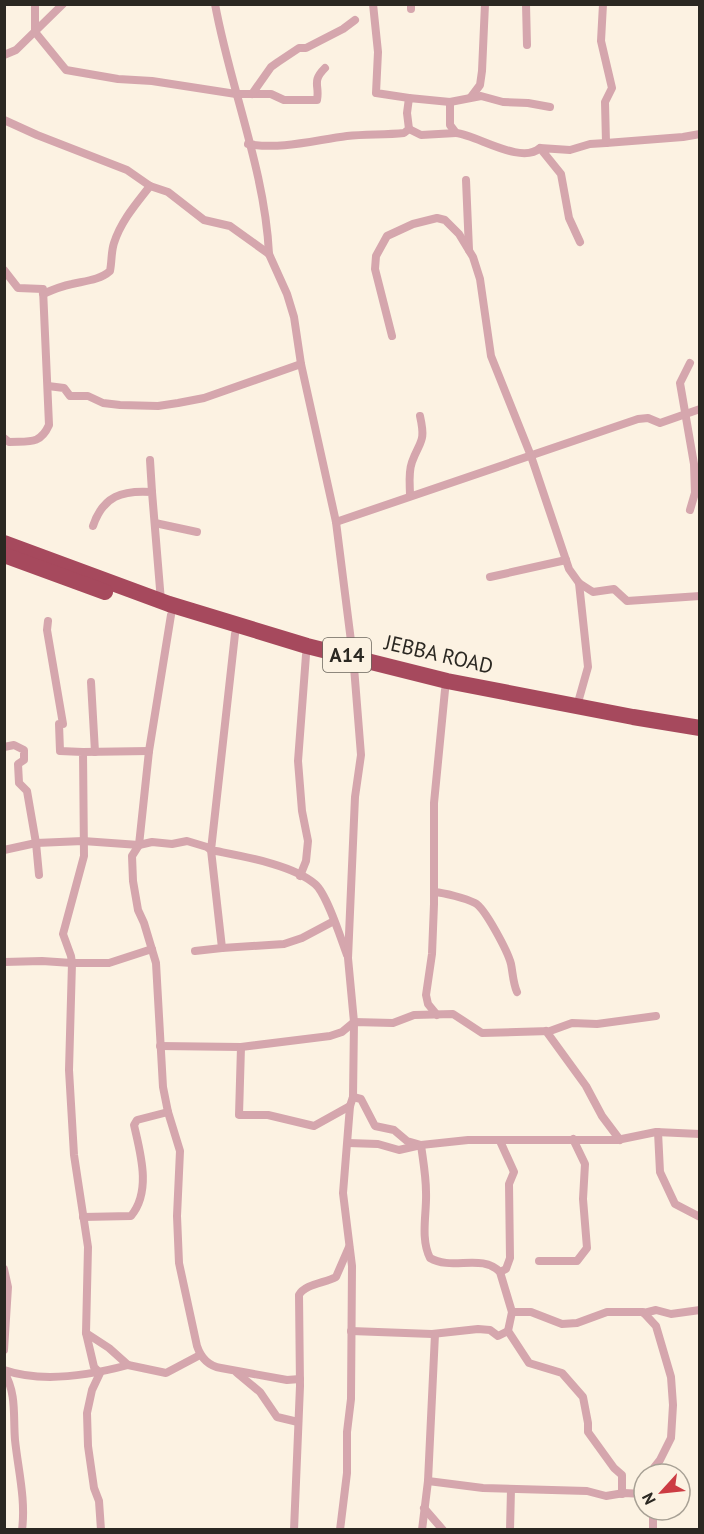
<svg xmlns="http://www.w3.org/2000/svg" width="704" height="1534" viewBox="0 0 704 1534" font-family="'PT Sans',sans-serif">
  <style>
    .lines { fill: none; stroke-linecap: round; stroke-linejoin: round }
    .street { stroke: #d5a6ad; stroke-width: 8 }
    .highway { stroke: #a6495d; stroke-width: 16 }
    .labels { text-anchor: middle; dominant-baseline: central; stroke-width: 4.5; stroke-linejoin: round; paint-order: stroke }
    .shield { fill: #fcf2e2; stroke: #6a655c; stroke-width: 1.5 }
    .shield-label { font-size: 20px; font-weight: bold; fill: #2b2822 }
    .street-label { font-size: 21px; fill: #2b2822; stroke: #fcf2e2 }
  </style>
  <rect width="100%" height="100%" fill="#fcf2e2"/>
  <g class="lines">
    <g class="street">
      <path d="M35,4V32L66,70L118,79L152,81L236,94H271L284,100H317C320,85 311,82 325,68"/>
      <path d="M215,4C230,87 265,170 269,254"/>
      <path d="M373,4L378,52L376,93L409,98"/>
      <path d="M411,4V9"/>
      <path d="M526,4L527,45"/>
      <path d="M603,4L601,41L612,88L605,102L606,143L683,137L700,134"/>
      <path d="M4,55L16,50L63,4"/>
      <path d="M252,94L271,67L278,62L299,48H306L343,29L355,20"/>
      <path d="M471,97L480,85L482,71L485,4"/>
      <path d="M450,102V125L456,133C477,135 521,165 540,148"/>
      <path d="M4,120L37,135L127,170L150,186L168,192L204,220L230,226L269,254L287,294L294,317L301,364L336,522L353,657"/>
      <path d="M409,129L421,135L456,133"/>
      <path d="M248,144C281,150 315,140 347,136C366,134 385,135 404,133L409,129L407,113L409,98L450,102L481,96L503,102L528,103L550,107"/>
      <path d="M466,180L469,250"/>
      <path d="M580,242L569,218L561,174L540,148L570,150L590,144L606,143"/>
      <path d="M4,270L18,288L43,289L49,425C40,445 29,441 9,442L4,438"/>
      <path d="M43,294C52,290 62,286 72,284C85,281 100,280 110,271C112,261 111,252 114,243C121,221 136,204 150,186"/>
      <path d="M392,336L375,269L376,256L387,236L413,224L437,218L445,220L459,234L473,257L480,279L491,356L531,456L569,569L579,583L593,592L614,589L627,601L700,596"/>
      <path d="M690,363L680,383L694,464L695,493L690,510"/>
      <path d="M48,386L64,388L70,396H88L103,403L120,405L158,406L178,403L204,398L301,364"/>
      <path d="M150,460L152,492"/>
      <path d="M410,496C410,485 408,473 412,462C420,440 426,443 420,416"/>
      <path d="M336,522L638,419L648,418L660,423L700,409"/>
      <path d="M155,523L197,532"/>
      <path d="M93,526C103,496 122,490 152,492L161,601"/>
      <path d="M490,577L566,560"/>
      <path d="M171,615L149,751L139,845L132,856L133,881L138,910L144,923L156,963L163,1087L168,1112L180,1151L177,1216L179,1263L197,1346C201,1358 208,1366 221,1368L287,1380L300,1379"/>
      <path d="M235,634L211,850C240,856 292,864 315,884C327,894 341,939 347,955"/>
      <path d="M91,682L95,752"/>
      <path d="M577,706L588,667L579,583"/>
      <path d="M4,747L14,745L24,750V760L18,764L19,783L27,791L36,843L83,841L139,845L152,842L172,844L187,841L207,847L211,850L222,948L195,951"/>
      <path d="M83,752L149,751"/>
      <path d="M4,850L36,843L39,875"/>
      <path d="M300,876L306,861L308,841L302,811L298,761L306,655"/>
      <path d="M434,892C445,893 465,898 475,903C485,908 508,952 511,964C513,974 513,983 517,992"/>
      <path d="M222,948L284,944L302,938L334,921"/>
      <path d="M4,962L42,961L72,963H109L152,949"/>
      <path d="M437,1015L428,1004L426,995L432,954L434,904V803L445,690"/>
      <path d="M546,1031L586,1086L602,1116L620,1140"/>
      <path d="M160,1046L241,1047L239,1115H268L314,1126L350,1106"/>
      <path d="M241,1047L330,1036L342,1032L354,1022L393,1023L414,1015L453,1014L482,1033L550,1031L572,1023L597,1024L656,1016"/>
      <path d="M353,1097L361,1099L375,1126L394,1130L407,1141L421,1145C423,1160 426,1176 426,1192C427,1213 420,1238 430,1258C452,1271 482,1253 500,1272L512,1312L508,1331L529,1363L562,1373L583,1397L588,1423V1432L614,1468L622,1475V1494"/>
      <path d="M658,1132L660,1172L675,1204L700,1217"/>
      <path d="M500,1141L514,1172L509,1184L510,1258L506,1269L500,1272"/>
      <path d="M348,1143L378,1144L399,1150L421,1145L468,1140H617L656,1132L700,1134"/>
      <path d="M83,1217L131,1216C152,1191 140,1152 134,1125L137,1120L168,1112"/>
      <path d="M539,1261H577L587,1248L583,1199L585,1164L573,1139"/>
      <path d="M4,1269L8,1287L4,1350"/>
      <path d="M512,1312H531L562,1324L577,1323L607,1312H643L656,1326L671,1377L673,1405L671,1438L660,1460L649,1474"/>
      <path d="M644,1313L656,1310L671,1314L700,1310"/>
      <path d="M351,1331L432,1334L478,1329L490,1330L498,1336L508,1331"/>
      <path d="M86,1333L94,1367L100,1373L92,1390L87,1413L88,1446L94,1488L99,1501L101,1530"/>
      <path d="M128,1365L166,1373L200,1355"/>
      <path d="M4,1370C42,1383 91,1375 128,1365L109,1348L86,1333L88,1247L74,1155L69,1070L72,963L71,956L63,934L84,856L83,752L60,751L59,724H63L47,630L48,621"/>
      <path d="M4,1372C17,1394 13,1416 15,1440C18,1469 26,1500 22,1530"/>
      <path d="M237,1373L260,1392L277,1417L298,1422"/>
      <path d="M428,1481L483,1488L587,1491L606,1496L624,1493L644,1494"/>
      <path d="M424,1508L443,1530"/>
      <path d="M294,1530L300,1386L299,1295C305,1284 325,1283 336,1277L349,1247"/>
      <path d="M340,1530L347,1473V1432L351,1399L352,1266L343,1193L350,1106L353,1097L354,1022L348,958L355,797L361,755L354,667"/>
      <path d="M422,1530L428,1481L435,1334"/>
      <path d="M510,1530L511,1489"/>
      <path d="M653,1530V1510"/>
    </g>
    <g class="highway">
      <path d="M4,543L169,604L307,646L447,681L633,717L700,728"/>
      <path d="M4,555L105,592"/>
    </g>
  </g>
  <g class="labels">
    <rect class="shield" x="323" y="638" width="48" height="34" rx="4.5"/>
    <g class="shield-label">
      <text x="347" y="655">A14</text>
    </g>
    <g class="street-label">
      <text transform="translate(439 654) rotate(13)">JEBBA ROAD</text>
    </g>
  </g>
  <rect width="704" height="1534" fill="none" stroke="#2b2822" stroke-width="12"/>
  <g transform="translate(662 1492) rotate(243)"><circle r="28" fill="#fcf2e2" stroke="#a8a195" stroke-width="1.5"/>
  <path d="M0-4.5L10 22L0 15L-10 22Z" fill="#cc3c43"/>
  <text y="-9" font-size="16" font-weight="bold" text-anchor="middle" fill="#2b2822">N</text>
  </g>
</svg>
